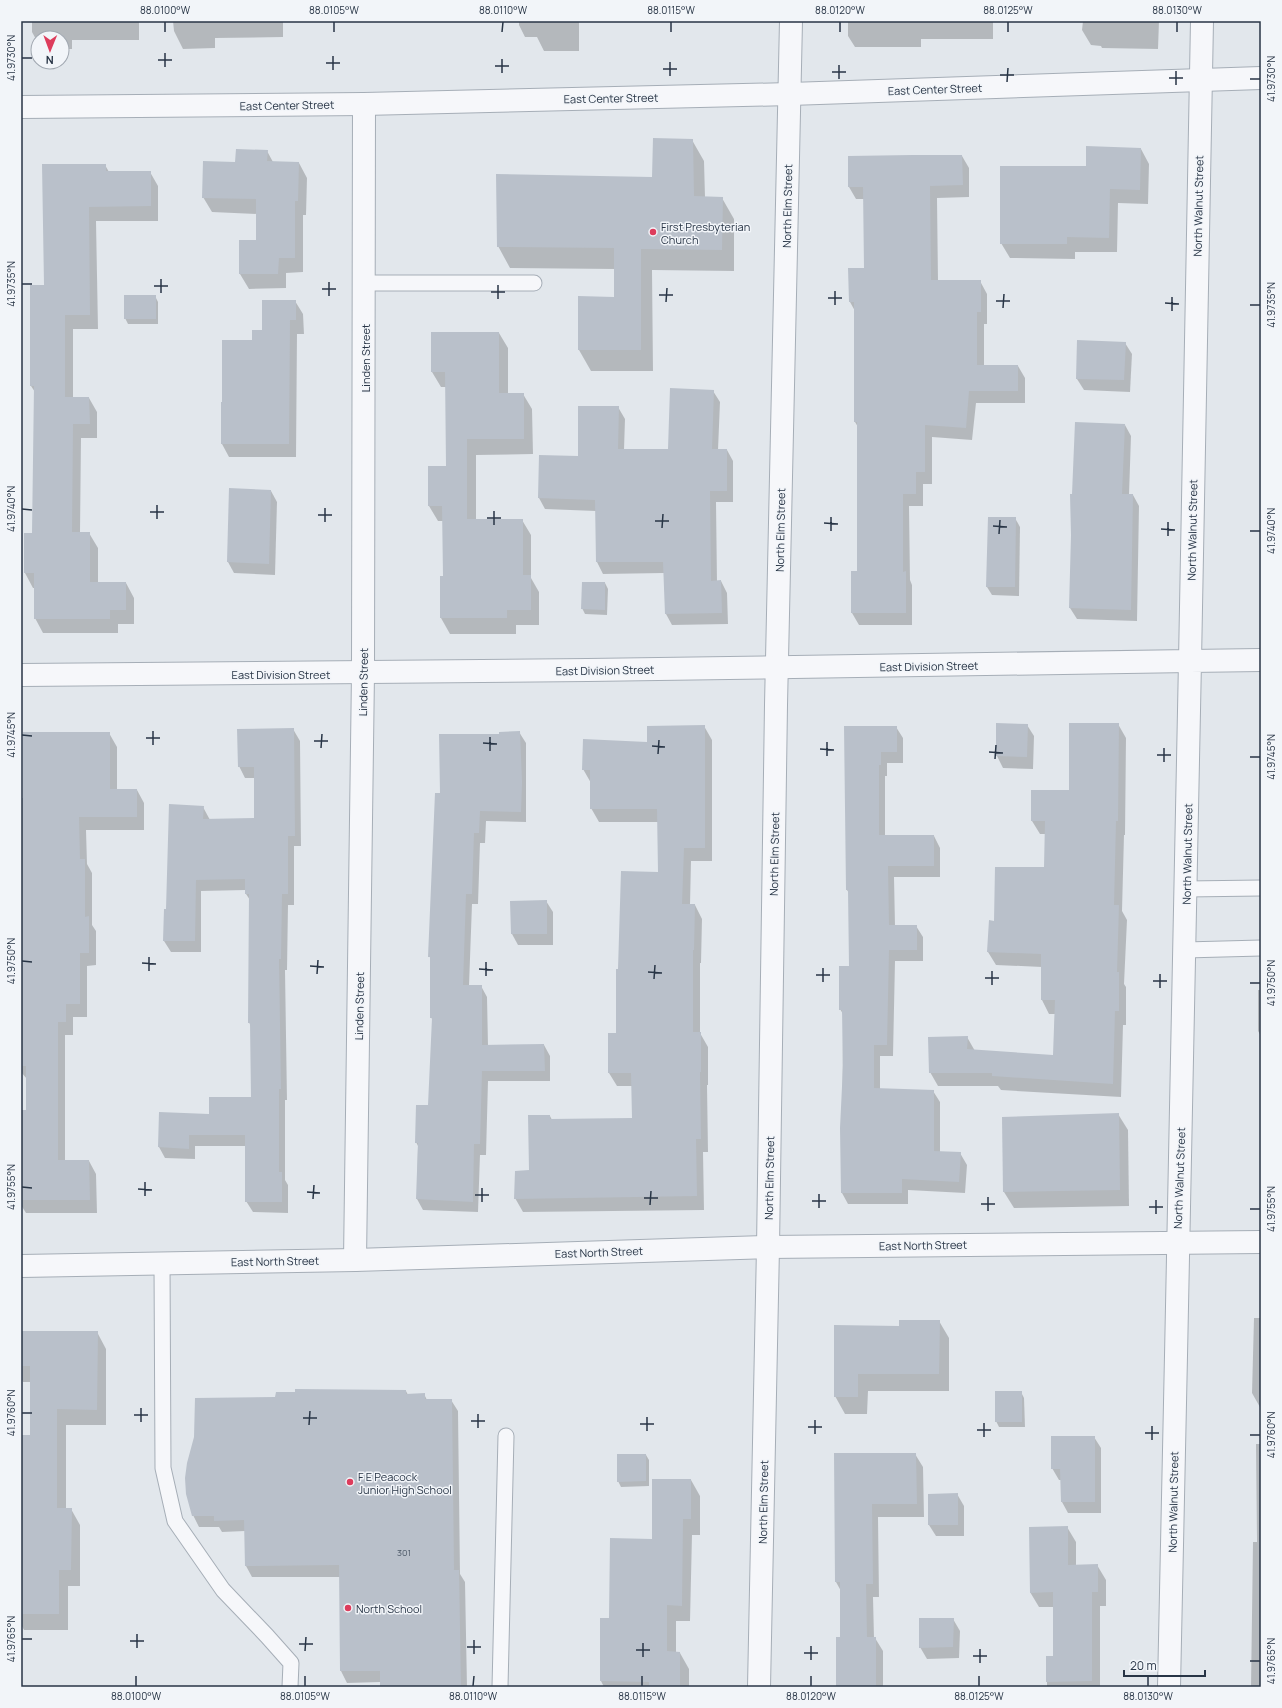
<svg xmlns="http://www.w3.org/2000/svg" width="1282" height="1708" viewBox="0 0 1282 1708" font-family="Manrope,sans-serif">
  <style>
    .shadow { fill: #0003 }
    .building { fill: #b9c0ca }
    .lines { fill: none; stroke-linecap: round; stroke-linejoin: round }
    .service-casing { stroke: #a6aeb7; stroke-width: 17 }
    .minor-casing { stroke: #a6aeb7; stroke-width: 24 }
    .tertiary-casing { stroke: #a6aeb7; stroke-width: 24 }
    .service { stroke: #f6f7fa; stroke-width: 15 }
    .minor { stroke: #f6f7fa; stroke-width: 22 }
    .tertiary { stroke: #f6f7fa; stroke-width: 22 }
    .ticks { fill: none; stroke: #283546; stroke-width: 1.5 }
    .poi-dot { fill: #dd3c5c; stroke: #f2f5f9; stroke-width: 1.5 }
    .labels { text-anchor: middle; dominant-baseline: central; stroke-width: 3; stroke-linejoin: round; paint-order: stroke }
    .number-label { font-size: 9px; fill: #4c5867 }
    .street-label { font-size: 11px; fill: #283546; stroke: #f2f5f9 }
    .poi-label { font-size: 11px; fill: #283546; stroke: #f2f5f9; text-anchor: start }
    .neatline { fill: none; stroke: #283546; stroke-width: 1.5 }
    .ticks-label { font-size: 10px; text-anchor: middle; fill: #283546 }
  </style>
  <rect width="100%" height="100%" fill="#e2e7ec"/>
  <g class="shadow">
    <path d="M32,21H139V40H72V49H62V38H38V43L32,32Z"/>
    <path d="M173,21H283V37L215,38V48L183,49L174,31Z"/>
    <path d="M519,21H579V51H544L537,37H525L519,25Z"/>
    <path d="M848,21H993V39H921V47H855L848,36Z"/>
    <path d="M1083,21H1159L1158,49L1102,48L1101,46L1091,45L1082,30Z"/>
    <path d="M692,140L704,161L705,197L722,198L734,219V271L652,270L653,371H591L579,350L615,298V269L510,268L498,246L653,178Z"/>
    <path d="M1141,149L1149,164L1148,204L1118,203L1117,252H1075V259L1010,258L1001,243L1087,167Z"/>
    <path d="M267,151L273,162L299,163L307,178L306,215H303V272L286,273V288L249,289L240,274L257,241V214L212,212L203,197L236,163Z"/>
    <path d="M962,156L969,168V197L937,198L938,281H980L987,294V324H984V366H1018L1025,378V403H976L972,440L932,437V484H923V506H909L910,580L912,585V625H859L852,613L858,572V427L855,422V311L850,302L849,269H865L864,199H856L849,187Z"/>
    <path d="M105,165L109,172H150L158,186V221H96L98,329H73V398H89L97,412V438H81L80,533H89L98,548V583H126L134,598V624H118V633H43L35,618V588H33L25,573L33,534L35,392L31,386L45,286Z"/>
    <path d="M155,296L158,302V324H128L125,318Z"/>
    <path d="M295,301L303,314L304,334H297L296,457H229L222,444L223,403L253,341Z"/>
    <path d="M499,333L508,348V394H523L532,409L533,454L476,455V520H522L531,535V578L539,592V625H516V634H450L441,618V577H444L443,521H438L429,506L447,467L446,387H441L432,372Z"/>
    <path d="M1125,343L1132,354L1130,392L1084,390L1077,379Z"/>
    <path d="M713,391L720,402L718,450H727L733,461V502H716L717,582L721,581L727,593L728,624L672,625L666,614L664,573L603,574L597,562L596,511L545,509L539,498L579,457L618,407L625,419L624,450H669Z"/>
    <path d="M1125,425L1131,436L1129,495H1133L1139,506L1137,621L1077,619L1070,608L1072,535Z"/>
    <path d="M271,491L277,502L275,575L234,573L228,562Z"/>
    <path d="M1015,518L1020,527L1019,596L992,595L987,587Z"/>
    <path d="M605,583L608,589L607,615L585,614L582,608Z"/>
    <path d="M997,724L1027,725L1034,736L1033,769L1003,768L997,756Z"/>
    <path d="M1118,724L1126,738L1125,835H1124L1122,911L1127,920L1124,984L1126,987V1025H1123L1121,1097L1001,1090L998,1086H938L930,1072L967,1037L975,1051L1054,1056L1055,1014H1049L1042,1000V967L996,965L988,952L995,922L1045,868L1046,834H1040L1032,821L1070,791Z"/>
    <path d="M704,726L712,740V861H691L690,905H695L702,919L701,963H700V1033L708,1047V1085H707L708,1152H703L704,1210L523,1212L515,1198L530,1171L550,1116L552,1120L633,1119V1086H617L609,1073L617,1034L619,970L659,873L658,822H599L591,808V783L583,769L648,743Z"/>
    <path d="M845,727H896L903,738V763H887V776H885V836H934L940,848V877H894L895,926H916L923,937V961H895L893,1056H880V1089L933,1091L940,1102V1153H960L967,1165L965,1193L908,1190V1204H848L842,1193L843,1014L840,1009L850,967L849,893L847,890Z"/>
    <path d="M293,729L300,741L301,846H294V905H288L287,970H285L287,1100H285V1180L288,1185V1213L253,1212L246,1201V1146H195V1159L165,1158L159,1147L210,1115L252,1098L251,1027L249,1022L250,900L246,894V890L201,891V952H171L164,941L167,910L203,807L210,820L255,819V778H245L239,766Z"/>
    <path d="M519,732L526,743V822L486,821L485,843H480L478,904H472L469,986H481L487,997L488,1045H544L550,1056V1081H488L486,1155H480L478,1212L423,1210L417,1199L418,1146L416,1142L429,1106L433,1021L431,1017V959L429,956L441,795L500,735Z"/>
    <path d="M109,733L117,747V790H137L144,803V830H86L87,864L92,873V925L96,931V965L87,966V1017H73V1035H65V1161H89L96,1174L97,1213H26L21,1205V1111H27V1079L21,1072V799H24Z"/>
    <path d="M546,901L553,912V945H518L512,934Z"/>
    <path d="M1258,990H1261V1036L1258,1031Z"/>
    <path d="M1118,1114L1128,1130L1129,1206L1014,1208L1004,1192Z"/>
    <path d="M1254,1318H1261V1409L1252,1393Z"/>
    <path d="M939,1321L949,1338V1391H868L867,1414H845L835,1396L900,1327Z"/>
    <path d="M21,1332H97L106,1349V1425H66V1509H71L80,1525V1586H68V1630H24L21,1624V1436H31V1382H23L21,1377Z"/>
    <path d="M406,1391L408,1395L424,1394L427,1400H451L458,1411L460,1574L465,1582L467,1687H381V1682L347,1683L341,1671L340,1577H252L246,1566L245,1531L222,1532L219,1527H199L193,1515L276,1398Z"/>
    <path d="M1021,1392L1024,1398L1025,1427H999L996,1421Z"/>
    <path d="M1094,1437L1101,1448V1513H1068L1062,1502L1061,1480H1059L1052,1468Z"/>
    <path d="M1256,1444H1261V1687H1251L1253,1542H1257Z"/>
    <path d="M835,1454H915L923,1467L924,1517H878L879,1597H873L874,1638H875L883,1651V1687H837L841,1638V1591L836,1582Z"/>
    <path d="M646,1455L649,1460V1486L621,1487L618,1481Z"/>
    <path d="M691,1480L700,1496V1535H692L690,1621H676V1653H680L689,1669V1687H604L601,1681V1619H610L653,1540Z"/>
    <path d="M957,1494L964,1506V1536H936L929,1525V1495Z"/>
    <path d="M1067,1527L1076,1542V1566L1097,1565L1106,1580V1606H1100V1687H1047V1657H1054V1607H1039L1030,1592Z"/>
    <path d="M953,1619L960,1631L959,1658L927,1659L920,1647Z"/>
  </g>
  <g class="building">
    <path d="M653,138L693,139L694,196L723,197L722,250L641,249V350H578V296L614,297V248L497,247L496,174L652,177Z"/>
    <path d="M1086,146L1141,148L1140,190L1110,189L1109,238L1067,237V244H1000V166H1086Z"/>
    <path d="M236,149L268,150L267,161L299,162L298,201H295V258H279L278,274H239V240H256V199L202,198L203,161L235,162Z"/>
    <path d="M912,155H962L963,185L930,186L931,280H981V312H977V365H1018V391H969L966,428L925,425V472H916V494H903V572L906,571V613H851V571H857V422H854V302H849L848,268H864L863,187H848V156Z"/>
    <path d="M42,164H106V171H151V206L89,207L90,315H65V397H89L90,424H73L72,532H90V582H126V610H110V619H34V573H24V533H32L34,386H30V285H44Z"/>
    <rect x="124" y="295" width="32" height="24"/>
    <path d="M262,300H296V320H290L289,444H221V402H222V340H252V330H262Z"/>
    <path d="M431,332H499V393H524V439H467V519H523V575H531V610H507V618H440V576H443L442,506H428V466H446L445,372H431Z"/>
    <path d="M1077,340L1126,342L1124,380L1076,379Z"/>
    <path d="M670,388L714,390L712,449H727V491H710L711,581L721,580L722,613L665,614L663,562H596L595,500L538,498L539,455L578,456V406H619L618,449H668Z"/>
    <path d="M1075,422L1125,424L1122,494H1133L1131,610L1069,608L1071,535L1070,494H1072Z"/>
    <path d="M229,488L271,490L269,564L227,562Z"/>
    <path d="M988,517H1016L1015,587H986Z"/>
    <path d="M582,582H605V610L581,609Z"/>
    <path d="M996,723L1028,724L1027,757L996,756Z"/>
    <path d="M1069,723H1119L1118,821H1116L1114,905H1119L1117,972H1119V1011H1115L1113,1084L992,1076V1073H929L928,1037L968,1036L967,1049L1053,1055L1055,1000H1041V954L987,952L989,920L994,921L995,867H1044L1045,821H1031V790H1069Z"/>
    <path d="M705,725V848H684L682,904H695L694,950H693V1032H701V1072H700L701,1139H696L697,1196L514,1199L515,1171L529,1170L528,1115H550V1119L632,1118L631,1073H608V1033H616V969H618L621,871L658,872L657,809H590V770H582L583,739L647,742V726Z"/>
    <path d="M844,726H897V752H881V765H879V835H934V866H888L889,925H917V950H889L887,1045H874V1088L934,1090V1151L961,1152L959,1182L902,1179V1193H841L840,1128L843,1066L842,1010H839V966H849L848,890H846Z"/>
    <path d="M294,728L295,836H288V894H282L281,959H279L281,1089H279V1172H282V1202H245V1135H189V1149L158,1147L159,1112L209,1114V1097H251L250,1023H248L249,894H245V879L196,880L195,941H163L164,909H166L169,804L204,806L203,819L254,818V767H238L237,729Z"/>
    <path d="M520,731L522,782L521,812L480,811L479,833H474L472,894H466L463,985H482V1045L544,1044L545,1071H482L480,1144H474L473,1202L416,1199L418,1143H415L416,1105H428L432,1018H430V957H428L435,793H440L439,734H499V732Z"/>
    <path d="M23,732H110V789H137V817H79L80,859H85V917L89,916V953H80V1004H66V1022H58V1160H89L90,1200H21V1110H26V1066H21V798H23Z"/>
    <path d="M547,900V934H511L510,901Z"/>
    <path d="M1119,1113L1120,1190L1003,1192L1002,1117Z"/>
    <path d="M899,1320H940L939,1374H858V1397H834V1325L899,1326Z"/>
    <path d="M21,1331H98L97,1410L57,1409V1508H72L71,1570H59V1614H21V1435H30V1366H21Z"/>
    <path d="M295,1389L406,1390V1394L425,1393V1399H452L454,1570H459L461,1687H380V1671H340L339,1565L245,1566L244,1520L214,1521V1516H192L186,1494L185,1478L187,1463L194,1437L195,1398L275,1397L276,1392H295Z"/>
    <rect x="995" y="1391" width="27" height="31"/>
    <path d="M1051,1436H1095V1502H1061L1060,1469H1051Z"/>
    <path d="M834,1453H916L917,1504H872L873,1584H866L867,1637H876V1687H836V1637H840V1582H835Z"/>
    <path d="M617,1454H646V1481L617,1482Z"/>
    <path d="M652,1479H691V1519H683L682,1606L667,1605V1651L680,1652V1687H649V1682L600,1681V1618H609L610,1538L652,1539Z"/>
    <path d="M958,1493V1525H928V1494Z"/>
    <path d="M1068,1526V1565L1098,1564V1592H1092V1681L1046,1682V1656H1053V1592L1030,1593L1029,1527Z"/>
    <path d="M919,1618H954L953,1647L919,1648Z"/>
  </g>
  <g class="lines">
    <defs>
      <g id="service">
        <path d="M365,283H534"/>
        <path d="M1186,889L1261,888"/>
        <path d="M1185,950L1261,948"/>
        <path d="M162,1263L163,1468L175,1521L223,1590L267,1636L291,1663L290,1687"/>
        <path d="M500,1687L506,1436"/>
      </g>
      <g id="minor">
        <path d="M21,107L364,104L790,94L1261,78"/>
        <path d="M355,1260L363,673L364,104"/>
        <path d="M21,1266L355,1260L768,1247L1261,1242"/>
        <path d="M759,1687L768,1247L776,705L791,21"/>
        <path d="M1169,1687C1176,1345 1184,1003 1190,661L1261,660"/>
      </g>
      <path id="tertiary" d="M21,675C411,673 800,668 1190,661L1202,21"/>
    </defs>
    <use href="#service" class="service-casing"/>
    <use href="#minor" class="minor-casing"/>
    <use href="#tertiary" class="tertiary-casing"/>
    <use href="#service" class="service"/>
    <use href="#minor" class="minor"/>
    <use href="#tertiary" class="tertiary"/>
  </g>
  <path class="ticks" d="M165,32V22M334,32V22M502,32L503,22M671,32V22M840,32V22M1008,32V22M1177,32V22M22,58H32M158,60H172M326,63H340M495,66H509M165,67V53M663,69H677M333,70V56M832,72H846M502,73V59M1000,75H1014M670,76V62M1169,78H1183M839,79V65M1250,79H1260M1007,82L1008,68M1176,85V71M22,284H32M154,286H168M322,289H336M491,292H505M161,293V279M659,295H673M329,296V282M828,298H842M498,299V285M996,301H1010M666,302L667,288M1165,303L1179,304M835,305V291M1250,305H1260M1003,308L1004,294M1172,311V297M22,509L32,510M150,512H164M318,515H332M487,518H501M157,519V505M655,521H669M325,522V508M824,523L838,524M494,525V511M993,526L1007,527M662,528L663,514M1161,529L1175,530M831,531V517M1250,531H1260M999,534L1000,520M1168,536V522M22,735L32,736M146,738H160M314,741H328M483,743L497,744M153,745V731M652,746L665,747M321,748L322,734M820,749L834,750M490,751V737M989,752L1003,753M658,754L659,740M1157,755H1171M827,756V742M1250,757H1260M995,759L996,745M1164,762V748M22,961L32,962M142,963L156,964M310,966L324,967M479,969L493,970M149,971V957M648,972L662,973M317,974L318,960M816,975H830M486,976V962M985,978H999M654,979L655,965M1153,981H1167M823,982V968M1250,983H1260M992,985V971M1160,988V974M22,1187L32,1188M138,1189L152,1190M307,1192L320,1193M475,1195H489M145,1196V1182M644,1198H658M313,1199L314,1185M812,1201H826M482,1202V1188M981,1204H995M650,1205L651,1191M1149,1207H1163M819,1208V1194M1250,1209H1260M988,1211V1197M1156,1214V1200M22,1413H32M134,1415H148M303,1418H317M471,1421H485M141,1422V1408M640,1424H654M309,1425L310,1411M808,1427H822M478,1428V1414M977,1430H991M647,1431V1417M1145,1433H1159M815,1434V1420M1250,1435H1260M984,1437V1423M1152,1440V1426M22,1639H32M130,1641H144M299,1644H313M467,1647H481M137,1648V1634M636,1650H650M305,1651L306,1637M804,1653H818M474,1654V1640M973,1656H987M643,1657V1643M811,1660V1646M1250,1661H1260M980,1663V1649M136,1686V1676M305,1686V1676M473,1686L474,1676M642,1686V1676M811,1686V1676M979,1686V1676M1148,1686V1676"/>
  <g class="poi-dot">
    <circle cx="653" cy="232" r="4"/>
    <circle cx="350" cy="1482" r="4"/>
    <circle cx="348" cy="1608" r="4"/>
  </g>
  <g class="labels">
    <g class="number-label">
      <text x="404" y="1552">301</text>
    </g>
    <g class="street-label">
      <text transform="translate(935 89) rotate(-2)">East Center Street</text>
      <text transform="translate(611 98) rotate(-1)">East Center Street</text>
      <text transform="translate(287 105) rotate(-1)">East Center Street</text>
      <text transform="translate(787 206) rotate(-89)">North Elm Street</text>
      <text transform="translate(1198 206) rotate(-89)">North Walnut Street</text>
      <text transform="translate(365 358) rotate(-90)">Linden Street</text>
      <text transform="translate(780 530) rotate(-89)">North Elm Street</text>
      <text transform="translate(1192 530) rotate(-89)">North Walnut Street</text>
      <text transform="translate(929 666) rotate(-1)">East Division Street</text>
      <text transform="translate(605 670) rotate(-1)">East Division Street</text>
      <text x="281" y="674">East Division Street</text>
      <text transform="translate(363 682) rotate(-89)">Linden Street</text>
      <text transform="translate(774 854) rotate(-89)">North Elm Street</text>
      <text transform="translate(1187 854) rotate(-89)">North Walnut Street</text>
      <text transform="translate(359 1006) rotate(-89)">Linden Street</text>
      <text transform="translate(769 1178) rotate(-89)">North Elm Street</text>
      <text transform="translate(1179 1178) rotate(-88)">North Walnut Street</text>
      <text transform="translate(923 1245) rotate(-1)">East North Street</text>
      <text transform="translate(599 1252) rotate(-2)">East North Street</text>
      <text transform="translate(275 1261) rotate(-1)">East North Street</text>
      <text transform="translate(763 1502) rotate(-89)">North Elm Street</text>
      <text transform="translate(1173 1502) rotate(-89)">North Walnut Street</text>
    </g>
    <g class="poi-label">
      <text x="661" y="226">First Presbyterian<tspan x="661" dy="13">Church</tspan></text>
      <text x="358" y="1476">F E Peacock<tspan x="358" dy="13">Junior High School</tspan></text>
      <text x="356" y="1608">North School</text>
    </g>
  </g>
  <rect width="1282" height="1708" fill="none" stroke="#f2f5f9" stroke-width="44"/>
  <g transform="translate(50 50) rotate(181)"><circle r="19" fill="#f2f5f9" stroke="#a1a8b1"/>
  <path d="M0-3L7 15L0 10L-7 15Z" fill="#dd3c5c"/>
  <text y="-6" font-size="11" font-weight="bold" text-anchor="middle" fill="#283546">N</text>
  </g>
  <path d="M1124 1670v6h81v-6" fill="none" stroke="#283546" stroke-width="2"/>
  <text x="1130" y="1670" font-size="12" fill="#283546" stroke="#f2f5f9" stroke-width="3" paint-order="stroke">20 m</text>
  <rect x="22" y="22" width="1238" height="1664" class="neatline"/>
  <g class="ticks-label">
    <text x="165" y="14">88.0100°W</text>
    <text x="334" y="14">88.0105°W</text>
    <text x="503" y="14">88.0110°W</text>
    <text x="671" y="14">88.0115°W</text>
    <text x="840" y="14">88.0120°W</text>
    <text x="1008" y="14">88.0125°W</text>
    <text x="1177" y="14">88.0130°W</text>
    <text transform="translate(11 58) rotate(-90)" y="4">41.9730°N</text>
    <text transform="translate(1271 79) rotate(-90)" y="4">41.9730°N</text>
    <text transform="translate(11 284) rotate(-90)" y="4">41.9735°N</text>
    <text transform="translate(1271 305) rotate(-90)" y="4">41.9735°N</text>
    <text transform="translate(11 509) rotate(-90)" y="4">41.9740°N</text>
    <text transform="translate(1271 531) rotate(-90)" y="4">41.9740°N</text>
    <text transform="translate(11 735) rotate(-90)" y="4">41.9745°N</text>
    <text transform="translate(1271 757) rotate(-90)" y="4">41.9745°N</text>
    <text transform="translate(11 961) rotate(-90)" y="4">41.9750°N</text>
    <text transform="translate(1271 983) rotate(-90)" y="4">41.9750°N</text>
    <text transform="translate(11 1187) rotate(-90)" y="4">41.9755°N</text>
    <text transform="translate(1271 1209) rotate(-90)" y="4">41.9755°N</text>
    <text transform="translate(11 1413) rotate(-90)" y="4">41.9760°N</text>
    <text transform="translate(1271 1435) rotate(-90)" y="4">41.9760°N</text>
    <text transform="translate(11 1639) rotate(-90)" y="4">41.9765°N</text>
    <text transform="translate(1271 1661) rotate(-90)" y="4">41.9765°N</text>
    <text x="136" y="1700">88.0100°W</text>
    <text x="305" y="1700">88.0105°W</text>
    <text x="473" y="1700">88.0110°W</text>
    <text x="642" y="1700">88.0115°W</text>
    <text x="811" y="1700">88.0120°W</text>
    <text x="979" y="1700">88.0125°W</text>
    <text x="1148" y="1700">88.0130°W</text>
  </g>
</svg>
